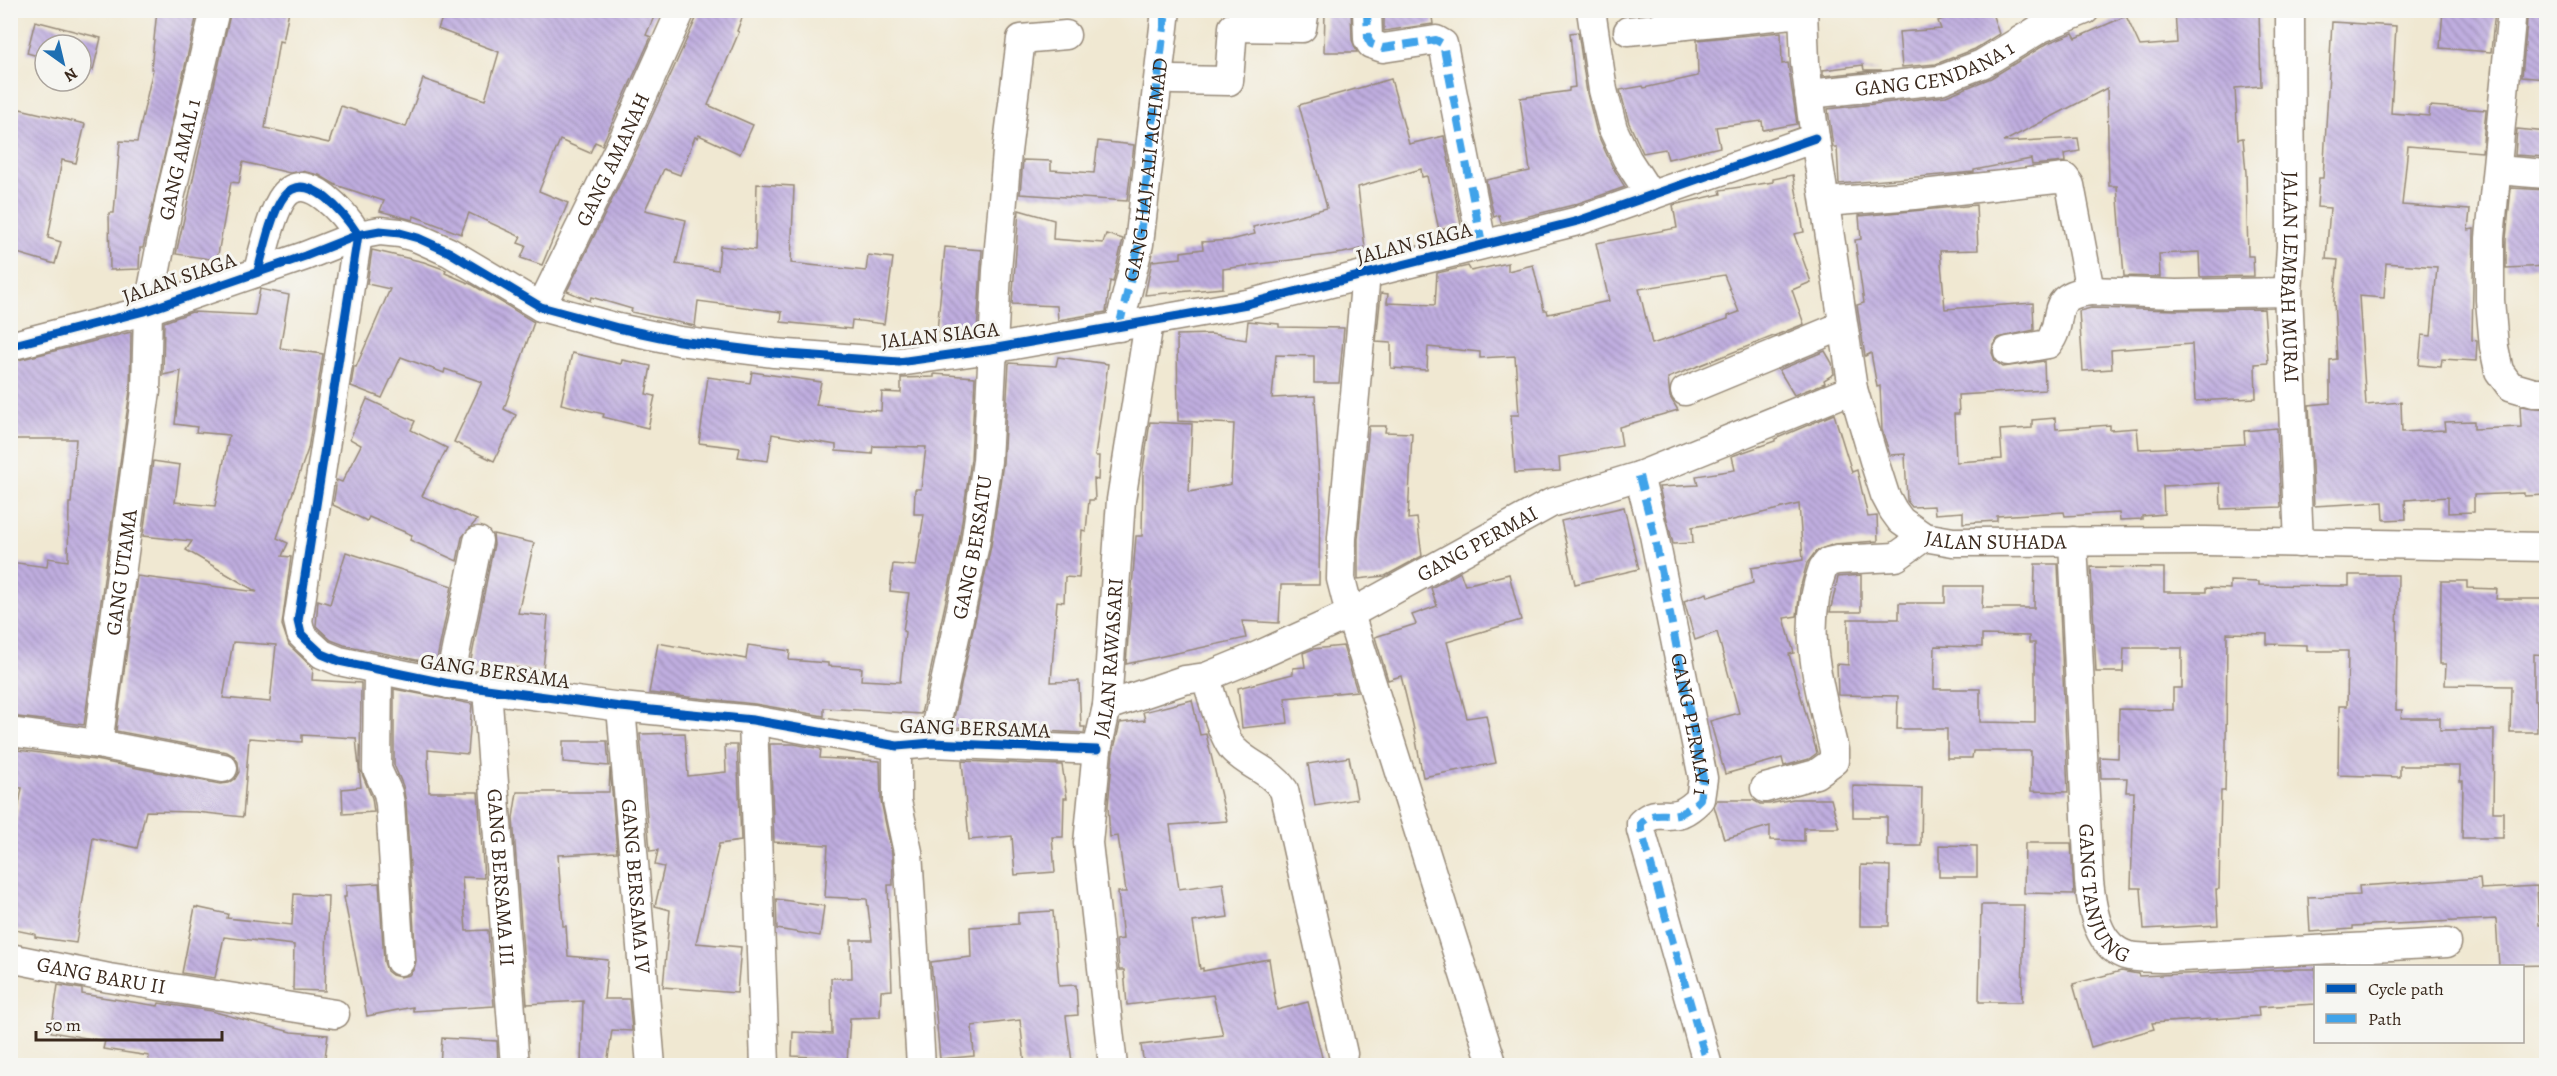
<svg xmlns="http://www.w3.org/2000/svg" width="2557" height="1076" viewBox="0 0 2557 1076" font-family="Alegreya,serif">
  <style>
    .building { fill: url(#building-back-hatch); fill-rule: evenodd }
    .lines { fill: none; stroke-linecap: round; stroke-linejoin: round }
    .street-casing { stroke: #968978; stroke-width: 31 }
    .street { stroke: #fff; stroke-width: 28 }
    .quiet { stroke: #3fa3ea; stroke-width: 8; stroke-dasharray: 15 8; stroke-linecap: butt }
    .cycleway-casing { stroke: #f6f6f2; stroke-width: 13 }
    .cycleway { stroke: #0057b8; stroke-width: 9 }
    .labels { text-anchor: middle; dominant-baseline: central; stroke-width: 6; stroke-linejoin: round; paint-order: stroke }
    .street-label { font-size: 21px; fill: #3b2a1e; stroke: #f6f6f2 }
  </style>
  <defs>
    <pattern id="building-back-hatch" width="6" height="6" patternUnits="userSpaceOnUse" patternTransform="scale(1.5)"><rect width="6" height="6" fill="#c0aee0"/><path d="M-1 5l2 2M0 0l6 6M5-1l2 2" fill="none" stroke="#9d8eb5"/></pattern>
  </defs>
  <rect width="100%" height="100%" fill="#f6f6f2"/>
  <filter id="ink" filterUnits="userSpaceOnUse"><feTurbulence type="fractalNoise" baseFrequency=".0167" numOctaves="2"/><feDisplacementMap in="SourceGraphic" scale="12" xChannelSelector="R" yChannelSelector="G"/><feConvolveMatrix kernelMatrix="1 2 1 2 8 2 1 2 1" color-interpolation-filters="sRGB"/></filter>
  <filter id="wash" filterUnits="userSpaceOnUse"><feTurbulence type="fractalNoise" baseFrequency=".008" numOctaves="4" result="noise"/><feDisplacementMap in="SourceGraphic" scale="24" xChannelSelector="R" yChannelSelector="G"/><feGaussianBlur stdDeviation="1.35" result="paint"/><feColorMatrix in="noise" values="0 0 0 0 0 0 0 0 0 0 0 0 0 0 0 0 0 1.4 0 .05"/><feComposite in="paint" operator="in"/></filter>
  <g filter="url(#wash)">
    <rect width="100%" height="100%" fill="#f0e8d2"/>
    <g id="blocks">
      <g class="building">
        <path d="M157,10H198L143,248H140L139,269L110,270L109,213H114L120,141L137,142L153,69H151Z"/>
        <path d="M231,10H289L283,42L279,41L265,128L329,143L341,106L406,127L423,79L485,100L499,52L438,29L445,10H657L646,35L651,37L602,145L595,142L590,153L560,140L539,191L568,203L542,265L521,258L526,246L518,243L521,237L469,213L461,234L414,216L413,220L380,211L384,201L336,185L319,175L302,171L290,173L243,162L239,183L231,182L217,260L176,254Z"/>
        <path d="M700,10H745L737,31L739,32L708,105L753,125L740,154L699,135L698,138L695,137L680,175L664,169L645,210L686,220L676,264L718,270L720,246L755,250L757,184L794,186L791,263L866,271L868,255L893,258L884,324L852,320L851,329L781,322L782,312L698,301L695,326L631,312L632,309L591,297L590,301L567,291L638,147Z"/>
        <path d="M1325,10H1351L1352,40L1357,52H1324Z"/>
        <path d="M1397,10H1431L1433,24L1384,31V12Z"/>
        <path d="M1963,10H1991L1999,34L1975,49L1936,64L1902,67L1899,32L1941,29L1938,21Z"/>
        <path d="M2175,10H2259L2261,86L2235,88L2238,139L2243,138L2246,173L2248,256H2253L2254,276L2200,277L2199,252L2159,254L2160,277L2124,276L2117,186H2109L2107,88L2003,142L2078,138L2080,151L2064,154L2065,162L2032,165L2031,159L1974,170V172L1839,184L1837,147H1833L1828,109L1946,96L1991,78L2048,43L2073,33L2076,38L2126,16L2140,46L2177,43Z"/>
        <path d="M2443,10H2495L2491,52L2440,48Z"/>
        <path d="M2528,10H2547V79L2522,77Z"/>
        <path d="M35,21L101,38L93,70L81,67V45H45V58L27,53Z"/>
        <path d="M2332,22L2396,26L2391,113L2429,116L2430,106L2486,110L2482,152L2408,146L2402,205L2470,210L2468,230L2474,229L2472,340L2477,341L2476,361L2442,359L2441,367L2419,365L2422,335L2431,336L2437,267L2386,263L2384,298L2359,296L2366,405L2401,402L2402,432L2445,430L2444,422L2474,421V429L2521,427L2520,406L2547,409V495L2524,496V493L2474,495V512L2448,513V497L2405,500L2406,519L2384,520L2383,502L2314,506L2309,405L2330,403V360L2337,359L2334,301L2338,260L2326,259L2330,208L2317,207L2319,178H2323Z"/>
        <path d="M1578,32L1587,93L1597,133L1612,166L1625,187L1573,205L1501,223L1499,215L1494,217L1486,180L1530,171L1520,98L1569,91V88L1575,87L1570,33Z"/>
        <path d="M1781,32L1782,64L1788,63L1797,124L1763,130L1762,121L1716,127L1720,147L1668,159L1665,149L1643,153L1629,123L1620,90L1643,86L1644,88L1698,76L1697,40Z"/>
        <path d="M1863,65L1864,70H1882L1823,76V70Z"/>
        <path d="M1391,79L1409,144L1444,136L1461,225L1439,230L1427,176L1422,177L1421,169L1358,187L1365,248L1343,253L1223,269V288L1145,295L1152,261L1181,258V252L1203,249L1202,242L1231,240L1255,234L1253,227L1327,208L1299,105Z"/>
        <path d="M20,109L85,124L76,163L62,160L48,238L61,242L55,264L10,251V147Z"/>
        <path d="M2517,129L2547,132V157L2515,155Z"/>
        <path d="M1098,141L1134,145L1127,201L1020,194L1023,160L1051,161V170L1094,173Z"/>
        <path d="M1793,175L1804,232L1794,234L1811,282L1792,290L1804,324L1668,378L1670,397L1678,410L1619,427L1622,446L1559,457L1560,471L1515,473L1511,415H1519L1515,356L1480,358V352L1428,347L1427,370L1391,368V343L1376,342L1381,293L1388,294L1387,303L1435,305L1437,273L1468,266L1471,271L1508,263V271L1533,265L1544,310H1547L1548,314L1609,301L1596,243L1677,228L1673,205L1721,194L1720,190L1773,182V179ZM1724,275L1739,312L1728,316V319L1652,344L1639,289Z"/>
        <path d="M2511,188L2547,190V266L2506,268V239Z"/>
        <path d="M1976,205L1978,250L1940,251L1945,309L2033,303L2034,330L1998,338L1993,345L1992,353L1995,361L2003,367L2044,361L2045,390L1958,395L1959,414H1954L1956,462L2002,459L2000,430L2032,428V420L2055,418L2056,429L2110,425V430L2137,428L2139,449L2245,444L2244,431L2277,428L2281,507L2221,509L2220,483L2163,486L2164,514L2142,516V519L2120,520L2119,513L2065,516L2064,512L1997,516V521L1963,523V512L1935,514L1934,506L1912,507L1907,501L1905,454L1890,455L1882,430L1880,386L1877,387L1871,353L1865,356L1857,305L1864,303L1855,240L1861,239L1859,216Z"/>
        <path d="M1019,210L1054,220L1053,239L1103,243L1106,234L1123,239L1113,282L1110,281L1106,312L1058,320L1057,306L1012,304Z"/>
        <path d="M945,247L982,250L977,333L937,331Z"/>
        <path d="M372,250L424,262L446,270L445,273L473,285L534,322L504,409L516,415L494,461L454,442L482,382L445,369L444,373L401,357L382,398L351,386L354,366L356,367L390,289L367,284Z"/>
        <path d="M260,289L289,295L280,348L323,354L308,449L277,538L288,543L282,556L291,557L282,625L289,645L313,668L312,680L361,683L360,769L372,798L374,812L343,814L342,789L361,787L356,738L302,735V742L249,738L243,817L196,812L146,811L137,848L93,838L76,943L35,937V934L10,929L11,838H13L22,788L10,787V749L95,760L220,784L229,783L235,779L239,772L238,762L234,756L227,752L116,731L137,576L257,592L186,550L192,541L143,536L153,461L180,465L175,502L215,506L229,435L196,432L197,427L175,424L181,371L163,375L164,322L192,312L255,315ZM233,642L276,645L270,702L223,698Z"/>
        <path d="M2091,308L2176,310L2264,309L2268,363L2255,364L2256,398L2195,401L2192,344L2111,350L2112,369L2083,371L2079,311Z"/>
        <path d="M1248,321L1279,324V327L1344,328L1339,383H1314V356L1276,355L1272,398L1315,396L1320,502L1319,585H1281L1279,623L1242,621L1246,638L1126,664L1136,536H1142L1143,469L1150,422L1192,424L1189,492L1231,484L1234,424L1178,421L1177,335L1211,334L1246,340Z"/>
        <path d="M131,332L130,390L84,725L10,716V562L47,567L48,558L68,561L69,503H71L76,439H10V362Z"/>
        <path d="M1825,351L1832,363L1834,374L1824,380L1825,383L1794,395L1779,370Z"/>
        <path d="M572,353L621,364L622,360L651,366L646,394L655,396L648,428L603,417L604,414L561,404Z"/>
        <path d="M1058,357L1108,364L1095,456H1099L1098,480L1094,479L1095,500H1089L1086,531L1082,530L1079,578L1065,577L1064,602L1057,601L1051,682L1079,681L1081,727H1085L1084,733L952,727L991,546L1003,463L1009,363L1056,366Z"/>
        <path d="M752,372L821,382L816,405L881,411L882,392L901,393V378L934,377V374L975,377L971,459L959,541L921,714L824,708V716L755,704L649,693L658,643L746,659L748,645L790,651L789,660L828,663V666L862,668L861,680L900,682L905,632L903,631L909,593L890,591L893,564L916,566L924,514H914L915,489H921L926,447L873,446L872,454L836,451V445L772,434L768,461L738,457L740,448L699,443L708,377L750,383Z"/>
        <path d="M367,399L415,421L411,430L447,448L422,496L477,520L462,537L457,561L410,540L412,535L369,517L367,521L333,505L337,480L342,482L361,445L350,439Z"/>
        <path d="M1834,414L1852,472L1857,470L1868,517L1877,516L1878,541L1834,544L1816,551L1807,563L1800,589L1797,616L1784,618L1794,653L1789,654L1817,753L1809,759L1784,766L1782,758L1725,774L1710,721L1739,713L1717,632L1695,640L1684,601L1707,593L1708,597L1753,583L1751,568L1803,560L1799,504L1729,521L1692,527L1693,543L1673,544L1659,487L1698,485L1696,476L1735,470L1732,456L1775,441V439Z"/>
        <path d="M1369,426H1386L1385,432L1412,433L1408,519L1417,518L1422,556L1385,576L1358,579V539Z"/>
        <path d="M1624,507L1639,569L1575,584L1561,521Z"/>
        <path d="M493,534L534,543L518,613L548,616L543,670L501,666L500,674L469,670L494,544Z"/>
        <path d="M346,552L452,586L436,664L344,645L331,640L316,626L318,600L330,604Z"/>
        <path d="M2035,564H2058L2068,792L2031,791V751H1973L1972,758H1947V729H1897L1898,696L1838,695L1837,664L1848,665V619H1899V603H1945V586H1983L1982,608H2034ZM1982,635L2029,636V643H2035V723L1980,722V689H1934L1935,646L1982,647Z"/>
        <path d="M2091,567L2164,568V592H2206V588L2230,589V581L2259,582V585L2349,586V575H2398L2396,710H2402L2401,718H2440V730H2494L2493,812H2503V838H2462L2463,781H2460V766H2400V777L2338,775L2339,706H2347L2348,651H2307V645L2267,644V634L2227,633L2226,748L2225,791H2221L2219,889H2216L2218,925L2144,929L2141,888H2131L2134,792H2126L2127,778H2101L2100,757L2118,758L2119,709L2173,710V688H2182V648H2124L2123,672H2096Z"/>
        <path d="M1460,572L1465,585L1509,574L1521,620L1447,642L1467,718L1486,715L1496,763L1423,777L1413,725L1401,676L1388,680L1375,637L1416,624L1412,615L1437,606L1431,588Z"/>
        <path d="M1861,575V612H1830L1838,577Z"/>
        <path d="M2441,581H2467V588L2497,589L2496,599H2547V655L2534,654V701H2537V732H2510L2511,686L2445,685L2446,664H2440Z"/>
        <path d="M1343,646L1357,691L1285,698L1288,723L1242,728L1238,688L1293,674V668L1305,667L1303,653L1313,649Z"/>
        <path d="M394,689L472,704L468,754L428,750L429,792H478L484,878L462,877L466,931L488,930L494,1006L413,1011V1007L367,1016L344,897H346V885L379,883L384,962L387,971L392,975L400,977L409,975L414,969L416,961L406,803L403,786L394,765Z"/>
        <path d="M1192,700L1200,735L1206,734L1227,821L1170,825L1179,889L1223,883L1228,917L1193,922L1200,969L1203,968V971L1269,959L1277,1010L1308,1002L1324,1065H1144L1141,1045L1223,1035L1213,995L1127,1005L1124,970H1119L1116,940L1123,939L1118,892H1126L1118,836L1110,837L1108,806L1113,753L1120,723L1145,720L1143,712Z"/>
        <path d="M685,733L688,776L726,772L725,745H737L741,841L719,844L696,943L741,947L737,993L663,987L670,910L655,906L664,867L655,865L658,850L650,851L640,734Z"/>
        <path d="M563,741H607L609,766L563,762Z"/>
        <path d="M770,744H794L821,749L820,758L880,761L881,801L892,854L893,885H888L892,990L881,991L880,1017L850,1018L847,1062H833V1058L792,1056L793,1032L832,1034L831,978H852L851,940H872L867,899L825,897L828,845L774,842Z"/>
        <path d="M1349,757L1357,799L1315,806L1308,764Z"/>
        <path d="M962,761L1062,765L1067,798H1064L1063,837H1052L1055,872L1015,875L1012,836L969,840Z"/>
        <path d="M610,768L617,852L558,855L563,926H566L568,956L608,960L604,999H629L632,1031L612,1030L607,1065H581L583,1001L527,1004L513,818L517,792H609Z"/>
        <path d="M1853,786L1922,788L1921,846H1887V817H1853Z"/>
        <path d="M1793,799H1831L1839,828H1804V841L1770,840V826L1724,839L1714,806L1717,800H1753L1760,804H1769Z"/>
        <path d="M2025,843H2071L2074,894L2024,893Z"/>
        <path d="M1939,845L1977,846V877H1939Z"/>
        <path d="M1861,865L1890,866L1889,926H1860Z"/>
        <path d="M2480,878L2481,889L2537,886L2539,925H2547V965L2499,966L2496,919L2353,926V929L2310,932L2308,897L2360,895L2359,886Z"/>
        <path d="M294,894L328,896L325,991L293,990L294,945L224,937L215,978L182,973L195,907L228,914L227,918L292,925Z"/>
        <path d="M776,899L824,906L820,936L777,929Z"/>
        <path d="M1981,905H2024L2022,1002H1979Z"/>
        <path d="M1053,911L1059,986L1076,985L1078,1015L1066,1016L1072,1062L1025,1065L1020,1020L972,1026L974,1056L940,1059L931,962L971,957L970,927L1018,924V913Z"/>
        <path d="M2295,969H2316V1004L2258,1007L2259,1016L2152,1023L2154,1029L2091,1047L2073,984L2121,971L2138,974L2139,976Z"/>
        <path d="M58,985L82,989V994L158,1006L159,1003L211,1011L291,1032L328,1035L324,1065H148L149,1056L103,1049L105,1041L51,1032Z"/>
        <path d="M442,1038L497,1041L498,1065H440Z"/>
      </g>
    </g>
  </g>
  <g filter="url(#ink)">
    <use href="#blocks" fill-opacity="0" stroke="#968978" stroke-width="1.5"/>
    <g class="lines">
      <defs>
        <g id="street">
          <path d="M1367,10L1368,39L1371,44L1383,48L1436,40L1443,44L1482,244"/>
          <path d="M1591,10L1603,90L1613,129L1627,159L1651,196"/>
          <path id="s1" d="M1803,10L1805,63L1815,138L1853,389L1876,467L1885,495L1893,510L1901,521L1924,537L1953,542L2205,541L2546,547"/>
          <path id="s2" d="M2290,10L2291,247L2288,292L2299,543"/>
          <path d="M2512,10L2490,238V300L2494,347L2499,371L2510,386L2534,393H2546"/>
          <path d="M1628,31L1802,13"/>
          <path d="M1173,80L1229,81L1233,27L1302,28L1305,10"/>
          <path id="s3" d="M1809,94L1940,80L1982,64L2041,28L2085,10"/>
          <path d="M2497,170L2546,174"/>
          <path d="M1825,202L1914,195L2065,178L2070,185L2090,291C2045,296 2067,320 2048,344L2008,351"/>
          <path d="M258,271C263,252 272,211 284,196C307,167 346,216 358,235L298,621L301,634L309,642L322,654L339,661L449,684L621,707L753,720L897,746L932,743L1097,750"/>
          <path d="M1366,273L1342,538L1341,579L1350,614L1493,1066"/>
          <path d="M2090,291L2176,294L2288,292"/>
          <path id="s4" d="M541,307L623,140L681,10"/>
          <path id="s5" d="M1119,327L1139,244L1166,10"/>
          <path d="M10,346L148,310L305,256L358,235L380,231L400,233L418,238L449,252L541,307L618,328L679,341L774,353L899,362L991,349L1247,304L1578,221L1815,138"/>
          <path d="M1685,391L1842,326"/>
          <path d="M1639,476L1653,530L1703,778L1700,799C1695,804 1688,810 1681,813C1664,819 1658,808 1641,823V830L1708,1066"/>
          <path id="s6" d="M2073,541L2089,881C2092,909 2097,948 2129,956C2140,958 2152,958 2163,958L2447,943"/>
          <path d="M378,670L377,769L388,793L390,804L400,961"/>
          <path d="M1206,677C1211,694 1223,739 1234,750C1251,767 1269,769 1284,790L1343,1054"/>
          <path d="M449,684L478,541"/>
          <path id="s7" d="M487,689L515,1066"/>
          <path id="s8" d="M1107,706L1184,680L1206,677L1255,657L1350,614L1551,503L1639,476L1853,389"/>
          <path id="s9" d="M621,707L651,1066"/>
          <path d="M753,720L765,1066"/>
          <path id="s10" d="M10,732L98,744L146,391L148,310L170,198L215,10"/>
          <path id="s11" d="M932,743L975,544L987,461L997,271L1007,152L1021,39L1066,35"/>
          <path d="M98,744L223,768"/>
          <path d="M897,746V801L908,852L921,1066"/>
          <path d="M1765,788L1816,774L1834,761V750C1820,689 1800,630 1823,568L1828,562L1837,560L1896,557L1924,537"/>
          <path id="s12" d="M10,958L109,978L335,1014"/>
          <path id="s13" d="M1113,1066L1088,843L1097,750L1107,706L1121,500L1149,322"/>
        </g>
      </defs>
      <use href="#street" class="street-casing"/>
      <use href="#street" class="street"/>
      <g class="quiet">
        <path d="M1367,10L1368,39L1371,44L1383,48L1436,40L1443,44L1482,244"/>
        <path d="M1119,327L1139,244L1166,10"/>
        <path id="s14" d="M1639,476L1653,530L1703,778L1700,799C1695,804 1688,810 1681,813C1664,819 1658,808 1641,823V830L1708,1066"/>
      </g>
      <defs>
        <g id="cycleway">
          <path d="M258,271C263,252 272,211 284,196C307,167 346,216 358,235L298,621L301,634L309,642L322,654L339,661L449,684L621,707L753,720L897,746L932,743L1097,750"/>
          <path d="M10,346L148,310L305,256L358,235L380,231L400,233L418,238L449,252L541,307L618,328L679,341L774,353L899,362L991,349L1247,304L1578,221L1815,138"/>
        </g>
      </defs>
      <use href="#cycleway" class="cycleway-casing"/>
      <use href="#cycleway" class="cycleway"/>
    </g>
  </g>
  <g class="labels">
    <g class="street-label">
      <text stroke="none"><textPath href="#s3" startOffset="129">GANG CENDANA 1</textPath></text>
      <text stroke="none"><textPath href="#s4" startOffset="164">GANG AMANAH</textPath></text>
      <text stroke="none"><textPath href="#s10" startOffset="680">GANG AMAL 1</textPath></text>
      <text stroke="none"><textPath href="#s5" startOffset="160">GANG HAJI ALI ACHMAD</textPath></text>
      <text transform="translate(1414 243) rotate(-14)">JALAN SIAGA</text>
      <text stroke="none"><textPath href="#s2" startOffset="267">JALAN LEMBAH MURAI</textPath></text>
      <text transform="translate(179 278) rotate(-19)">JALAN SIAGA</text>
      <text transform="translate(940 335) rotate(-6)">JALAN SIAGA</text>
      <text stroke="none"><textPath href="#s1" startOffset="624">JALAN SUHADA</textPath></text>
      <text stroke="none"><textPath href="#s8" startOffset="406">GANG PERMAI</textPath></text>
      <text stroke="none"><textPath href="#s11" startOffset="200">GANG BERSATU</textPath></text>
      <text stroke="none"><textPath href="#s10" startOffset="262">GANG UTAMA</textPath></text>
      <text stroke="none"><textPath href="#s13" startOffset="411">JALAN RAWASARI</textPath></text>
      <text transform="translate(495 671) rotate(8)">GANG BERSAMA</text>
      <text stroke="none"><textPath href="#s14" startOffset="254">GANG PERMAI 1</textPath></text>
      <text transform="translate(975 728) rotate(2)">GANG BERSAMA</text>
      <text stroke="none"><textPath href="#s7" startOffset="189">GANG BERSAMA III</textPath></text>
      <text stroke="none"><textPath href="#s6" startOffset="357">GANG TANJUNG</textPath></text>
      <text stroke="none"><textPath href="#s9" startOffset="180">GANG BERSAMA IV</textPath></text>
      <text stroke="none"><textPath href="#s12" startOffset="93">GANG BARU II</textPath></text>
    </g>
  </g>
  <rect width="2557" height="1076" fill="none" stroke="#f6f6f2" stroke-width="36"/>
  <rect x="2314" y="965" width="210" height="78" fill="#f6f6f2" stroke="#aba49d" stroke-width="1.5"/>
  <rect x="2326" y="984" width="30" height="9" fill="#0057b8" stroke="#aba49d" stroke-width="1.5"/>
  <text x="2368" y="995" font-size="18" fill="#3b2a1e">Cycle path</text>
  <rect x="2326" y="1014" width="30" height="9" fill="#3fa3ea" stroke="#aba49d" stroke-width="1.5"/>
  <text x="2368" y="1025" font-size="18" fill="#3b2a1e">Path</text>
  <g transform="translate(63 63) rotate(146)"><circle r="28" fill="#f6f6f2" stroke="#aba49d" stroke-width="1.5"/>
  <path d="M0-4.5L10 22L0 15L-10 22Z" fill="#1f6fb2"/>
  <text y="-9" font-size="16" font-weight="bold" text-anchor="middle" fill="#3b2a1e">N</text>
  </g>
  <path d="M36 1031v9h186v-9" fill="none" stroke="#3b2a1e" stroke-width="3"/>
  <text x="45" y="1031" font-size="18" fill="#3b2a1e" stroke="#f6f6f2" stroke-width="4.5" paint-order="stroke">50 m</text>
</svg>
